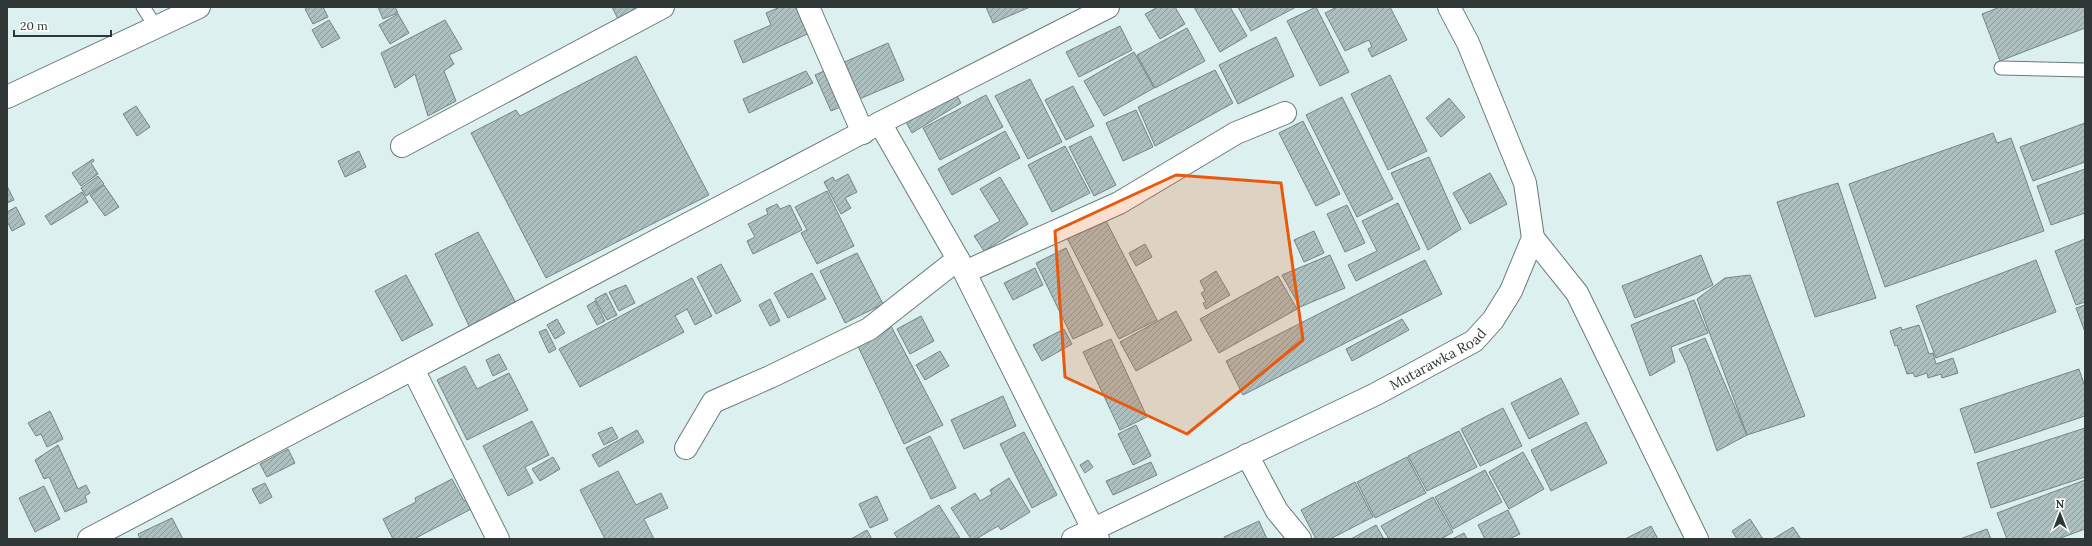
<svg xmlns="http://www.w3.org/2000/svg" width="2092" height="546" viewBox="0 0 2092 546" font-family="Lora,serif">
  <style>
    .building { fill: url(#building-hatch); stroke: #748585 }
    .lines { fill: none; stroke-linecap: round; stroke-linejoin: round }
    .service-casing { stroke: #697a7a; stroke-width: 15 }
    .minor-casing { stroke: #697a7a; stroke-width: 24 }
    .tertiary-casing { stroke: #697a7a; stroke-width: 24 }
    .service { stroke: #fff; stroke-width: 13 }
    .minor { stroke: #fff; stroke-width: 22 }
    .tertiary { stroke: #fff; stroke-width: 22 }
    .marked { fill: #e8590c; fill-opacity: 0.2; stroke: #e8590c; stroke-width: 3; stroke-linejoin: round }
    .labels { text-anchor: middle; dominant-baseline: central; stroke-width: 4; stroke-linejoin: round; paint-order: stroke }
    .street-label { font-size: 14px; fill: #303737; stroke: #fff }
  </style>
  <defs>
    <pattern id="building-hatch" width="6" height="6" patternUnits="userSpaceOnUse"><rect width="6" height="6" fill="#adbfbf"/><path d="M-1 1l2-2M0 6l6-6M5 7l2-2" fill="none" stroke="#8d9c9c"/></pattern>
  </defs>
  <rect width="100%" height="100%" fill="#ddf0f0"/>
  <g class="building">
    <path d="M309,7H323L328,17L313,24L305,9Z"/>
    <path d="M378,7H395L398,13L383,19Z"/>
    <path d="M612,7H652L620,23Z"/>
    <path d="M780,7H803L814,31L743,63L734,41L771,25L766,13Z"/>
    <path d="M986,7H1030L993,23Z"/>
    <path d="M1158,7H1175L1185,24L1160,39L1145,14Z"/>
    <path d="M1194,7H1230L1247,36L1220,52Z"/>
    <path d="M1238,7H1296L1251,31Z"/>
    <path d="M1316,7L1349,72L1320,86L1287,21Z"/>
    <path d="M1337,7H1390L1407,40L1372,57L1368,49L1372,47L1369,40L1345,51L1325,13Z"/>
    <path d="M2000,7H2085V28L2000,61L1982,14Z"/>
    <path d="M398,14L409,33L390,44L379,25Z"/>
    <path d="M329,20L340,38L322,48L312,30Z"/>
    <path d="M445,20L462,49L449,55L454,64L444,71L456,101L428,116L415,74L395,88L381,53Z"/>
    <path d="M1120,26L1132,50L1079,77L1066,52Z"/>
    <path d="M1187,28L1205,61L1155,88L1137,55Z"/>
    <path d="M1276,37L1294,76L1238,104L1219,65Z"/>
    <path d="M888,43L904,80L831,111L815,75Z"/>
    <path d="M1134,52L1154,88L1104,116L1084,81Z"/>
    <path d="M636,56L709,195L546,278L471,133L516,110L520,116Z"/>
    <path d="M1215,70L1233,103L1155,146L1138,107Z"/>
    <path d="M806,71L813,83L749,113L743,99Z"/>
    <path d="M1390,75L1427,151L1388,170L1351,94Z"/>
    <path d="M1030,79L1062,142L1028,159L995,96Z"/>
    <path d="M1073,86L1094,126L1066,140L1045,100Z"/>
    <path d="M955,92L961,103L912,133L906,122Z"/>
    <path d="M986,95L1003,127L940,160L923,128Z"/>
    <path d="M1342,97L1393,199L1357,217L1306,115Z"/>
    <path d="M1449,98L1465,117L1441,137L1426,118Z"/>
    <path d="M136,106L150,127L137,136L123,114Z"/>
    <path d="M1136,110L1153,147L1123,161L1106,123Z"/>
    <path d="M1303,121L1340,194L1316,206L1279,133Z"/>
    <path d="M2085,123V162L2033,181L2020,147Z"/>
    <path d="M1005,131L1020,158L952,195L938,169Z"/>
    <path d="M1993,133L1997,143L2011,138L2044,231L1885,287L1849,184Z"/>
    <path d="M1091,136L1116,185L1094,196L1069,147Z"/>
    <path d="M1065,146L1090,193L1052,212L1028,165Z"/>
    <path d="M359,151L366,167L345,177L338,161Z"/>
    <path d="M1429,157L1461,229L1428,250L1391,173Z"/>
    <path d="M93,159L94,161L91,163L98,174L81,186L72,173Z"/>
    <path d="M2085,169V213L2051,225L2037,186Z"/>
    <path d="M1490,173L1507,204L1470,224L1453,193Z"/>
    <path d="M848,174L857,192L845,198L851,208L841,214L824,182L833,177L835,181Z"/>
    <path d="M98,176L104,184L86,196L81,188Z"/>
    <path d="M1000,177L1028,224L984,251L974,236L1000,221L980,189Z"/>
    <path d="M1838,183L1876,298L1815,317L1777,202Z"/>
    <path d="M104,185L119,207L105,216L90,195Z"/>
    <path d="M7,186L14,200L7,203Z"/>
    <path d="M827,191L854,246L817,264L801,233L807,230L795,207Z"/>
    <path d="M82,192L88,202L51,225L45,216Z"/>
    <path d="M1398,203L1420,249L1356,281L1348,265L1377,251L1362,221Z"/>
    <path d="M777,204L780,209L790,205L802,230L753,254L747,241L755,237L748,224L768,214L766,209Z"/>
    <path d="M1347,205L1365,243L1345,252L1327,214Z"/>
    <path d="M16,207L25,224L12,231L7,221V212Z"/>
    <path d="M1104,217L1157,320L1119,339L1066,236Z"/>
    <path d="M1314,231L1324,253L1304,262L1294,240Z"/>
    <path d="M478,232L516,303L470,328L435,254Z"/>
    <path d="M2085,239V302L2076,305L2055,251Z"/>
    <path d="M1145,244L1152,257L1136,266L1129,253Z"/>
    <path d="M1066,248L1103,325L1073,339L1036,263Z"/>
    <path d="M857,253L883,304L845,323L820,271Z"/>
    <path d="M1330,255L1345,288L1300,307L1282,275Z"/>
    <path d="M1701,255L1713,285L1695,294L1635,318L1622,286Z"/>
    <path d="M1425,260L1442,294L1243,395L1226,361Z"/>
    <path d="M2036,260L2056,312L1936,358L1916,306Z"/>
    <path d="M721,264L741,301L716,314L697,277Z"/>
    <path d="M1035,268L1043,285L1013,300L1004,283Z"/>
    <path d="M1216,271L1230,295L1206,309L1203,303L1206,302L1201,293L1205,291L1200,281Z"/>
    <path d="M812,273L826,299L788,318L774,293Z"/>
    <path d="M406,275L433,325L402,341L375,291Z"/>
    <path d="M1750,275L1805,416L1747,435L1697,299L1725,278Z"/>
    <path d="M1278,276L1297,309L1219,353L1200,319Z"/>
    <path d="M692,278L712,316L695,325L687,309L675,316L684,332L580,387L559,349Z"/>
    <path d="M626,285L635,303L619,311L609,292Z"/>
    <path d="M606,293L617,315L607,320L595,299Z"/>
    <path d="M770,299L780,321L770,326L759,305Z"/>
    <path d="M1694,300L1708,333L1671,347L1675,362L1650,376L1631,325Z"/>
    <path d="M595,301L605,321L597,325L587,306Z"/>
    <path d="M2085,305V332L2076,308Z"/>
    <path d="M1176,311L1192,340L1136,371L1120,342Z"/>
    <path d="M921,316L934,341L910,354L897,329Z"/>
    <path d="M557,319L565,333L555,339L547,325Z"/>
    <path d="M1402,319L1409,330L1352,361L1346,349Z"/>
    <path d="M1919,325L1929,354L1933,353L1936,364L1953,358L1958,373L1942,378L1941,374L1928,378L1927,373L1915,377L1913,373L1907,374L1897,345L1895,346L1890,331L1901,327L1902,330Z"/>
    <path d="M891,326L943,425L904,444L856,342Z"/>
    <path d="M546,329L556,349L549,353L539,332Z"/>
    <path d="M1064,329L1072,344L1042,361L1033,345Z"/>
    <path d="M1705,338L1747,435L1717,451L1687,365L1679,349Z"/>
    <path d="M1111,339L1147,417L1120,430L1083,352Z"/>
    <path d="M940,351L949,366L925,380L916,365Z"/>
    <path d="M499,354L507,369L493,376L486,360Z"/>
    <path d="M465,366L477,389L509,373L528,410L467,440L437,380Z"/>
    <path d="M2079,369L2085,387V416L1975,453L1960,409Z"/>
    <path d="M1561,378L1579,414L1529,439L1511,403Z"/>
    <path d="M1003,396L1016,426L964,449L951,420Z"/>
    <path d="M1503,408L1522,446L1480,466L1461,429Z"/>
    <path d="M50,411L63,439L47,447L41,434L36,436L28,423Z"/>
    <path d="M532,421L549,455L525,467L533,483L508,496L483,446Z"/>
    <path d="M1586,422L1607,463L1551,491L1531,450Z"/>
    <path d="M1136,425L1151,456L1133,465L1118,434Z"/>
    <path d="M612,427L618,438L604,445L598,433Z"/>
    <path d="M2085,428V477L1991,508L1977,463Z"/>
    <path d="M637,430L644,442L599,467L592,455Z"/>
    <path d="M1459,431L1477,467L1427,491L1408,456Z"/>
    <path d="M1024,432L1057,495L1032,508L1000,444Z"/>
    <path d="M930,436L956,488L931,499L906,448Z"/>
    <path d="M58,445L78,489L86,485L90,493L85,496L87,502L65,512L49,477L44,479L35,460Z"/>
    <path d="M288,449L295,463L267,477L260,464Z"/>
    <path d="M1523,452L1544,489L1509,509L1489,472Z"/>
    <path d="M553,457L560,469L540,481L532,469Z"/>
    <path d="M1407,457L1426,493L1375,518L1357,482Z"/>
    <path d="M1088,460L1093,467L1085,473L1080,465Z"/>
    <path d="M1151,462L1157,475L1113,495L1106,481Z"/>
    <path d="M1485,470L1502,502L1453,529L1435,497Z"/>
    <path d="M618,471L636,505L661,493L668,508L644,519L654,539H605L580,490Z"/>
    <path d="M1009,478L1030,512L1001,530L998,526L976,539H971L951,508L975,493L980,501L992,494L990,490Z"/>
    <path d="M452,479L464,501L469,498L473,508L414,539H393L383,519L416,502L415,498Z"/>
    <path d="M2085,480V529L2058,539H2007L1997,513Z"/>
    <path d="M1355,482L1373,517L1330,539H1316L1301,510Z"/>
    <path d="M265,483L272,497L260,504L252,489Z"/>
    <path d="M44,486L60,519L35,532L19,498Z"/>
    <path d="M877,496L888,520L870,528L859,504Z"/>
    <path d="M1433,497L1453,532L1441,539H1389L1381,526Z"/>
    <path d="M939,505L960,538L898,539L894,533Z"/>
    <path d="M1508,510L1520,534L1509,539H1485L1478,525Z"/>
    <path d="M172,518L183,539H140L138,534Z"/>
    <path d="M1750,519L1763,539H1737L1732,531Z"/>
    <path d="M1259,521L1267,539H1225L1224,537Z"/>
    <path d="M1376,525L1384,539H1351Z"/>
    <path d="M1651,526L1658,539H1625Z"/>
    <path d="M1793,527L1801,539H1773Z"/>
    <path d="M1987,529L1991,539H1960Z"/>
    <path d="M867,530L872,539H851Z"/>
    <path d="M1464,533L1467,539H1452Z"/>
  </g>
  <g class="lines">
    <defs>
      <g id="service">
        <path d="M143,7L156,27"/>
        <path d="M2001,68L2085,70"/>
      </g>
      <g id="minor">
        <path d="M808,7L863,133"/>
        <path d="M7,97L199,7"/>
        <path d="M880,123L958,259L1098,539"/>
        <path d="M402,146L663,7"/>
        <path d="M1533,238L1577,293L1697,539"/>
        <path d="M965,272L1119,203L1236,133L1285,113"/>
        <path d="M413,369L498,539"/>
        <path d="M686,448L713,402L770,377L869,329L958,259"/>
        <path d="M1247,455L1277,511L1300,539"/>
        <path d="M89,539L880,123L1108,7"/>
      </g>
      <g id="tertiary">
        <path id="s1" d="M1073,539L1376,394L1474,341L1493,320L1511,291L1533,238L1525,183L1468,43L1449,7"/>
      </g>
    </defs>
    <use href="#service" class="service-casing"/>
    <use href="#minor" class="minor-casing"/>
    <use href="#tertiary" class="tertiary-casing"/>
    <use href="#service" class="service"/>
    <use href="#minor" class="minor"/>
    <use href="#tertiary" class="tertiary"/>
  </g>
  <path class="marked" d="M1176,175L1281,183L1303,340L1187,434L1065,377L1055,231Z"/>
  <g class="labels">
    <g class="street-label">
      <text stroke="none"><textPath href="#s1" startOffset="407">Mutarawka Road</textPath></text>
    </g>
  </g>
  <rect width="2092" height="546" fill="none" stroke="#303737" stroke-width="16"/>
  <g transform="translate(2060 514)" stroke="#ffffff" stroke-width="3" paint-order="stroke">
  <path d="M0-3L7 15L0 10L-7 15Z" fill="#303737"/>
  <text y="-6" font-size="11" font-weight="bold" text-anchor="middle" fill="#303737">N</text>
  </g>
  <path d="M14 30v6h97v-6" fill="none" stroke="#303737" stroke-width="2"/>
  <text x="20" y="30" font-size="12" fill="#303737" stroke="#ffffff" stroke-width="3" paint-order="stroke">20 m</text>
</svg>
